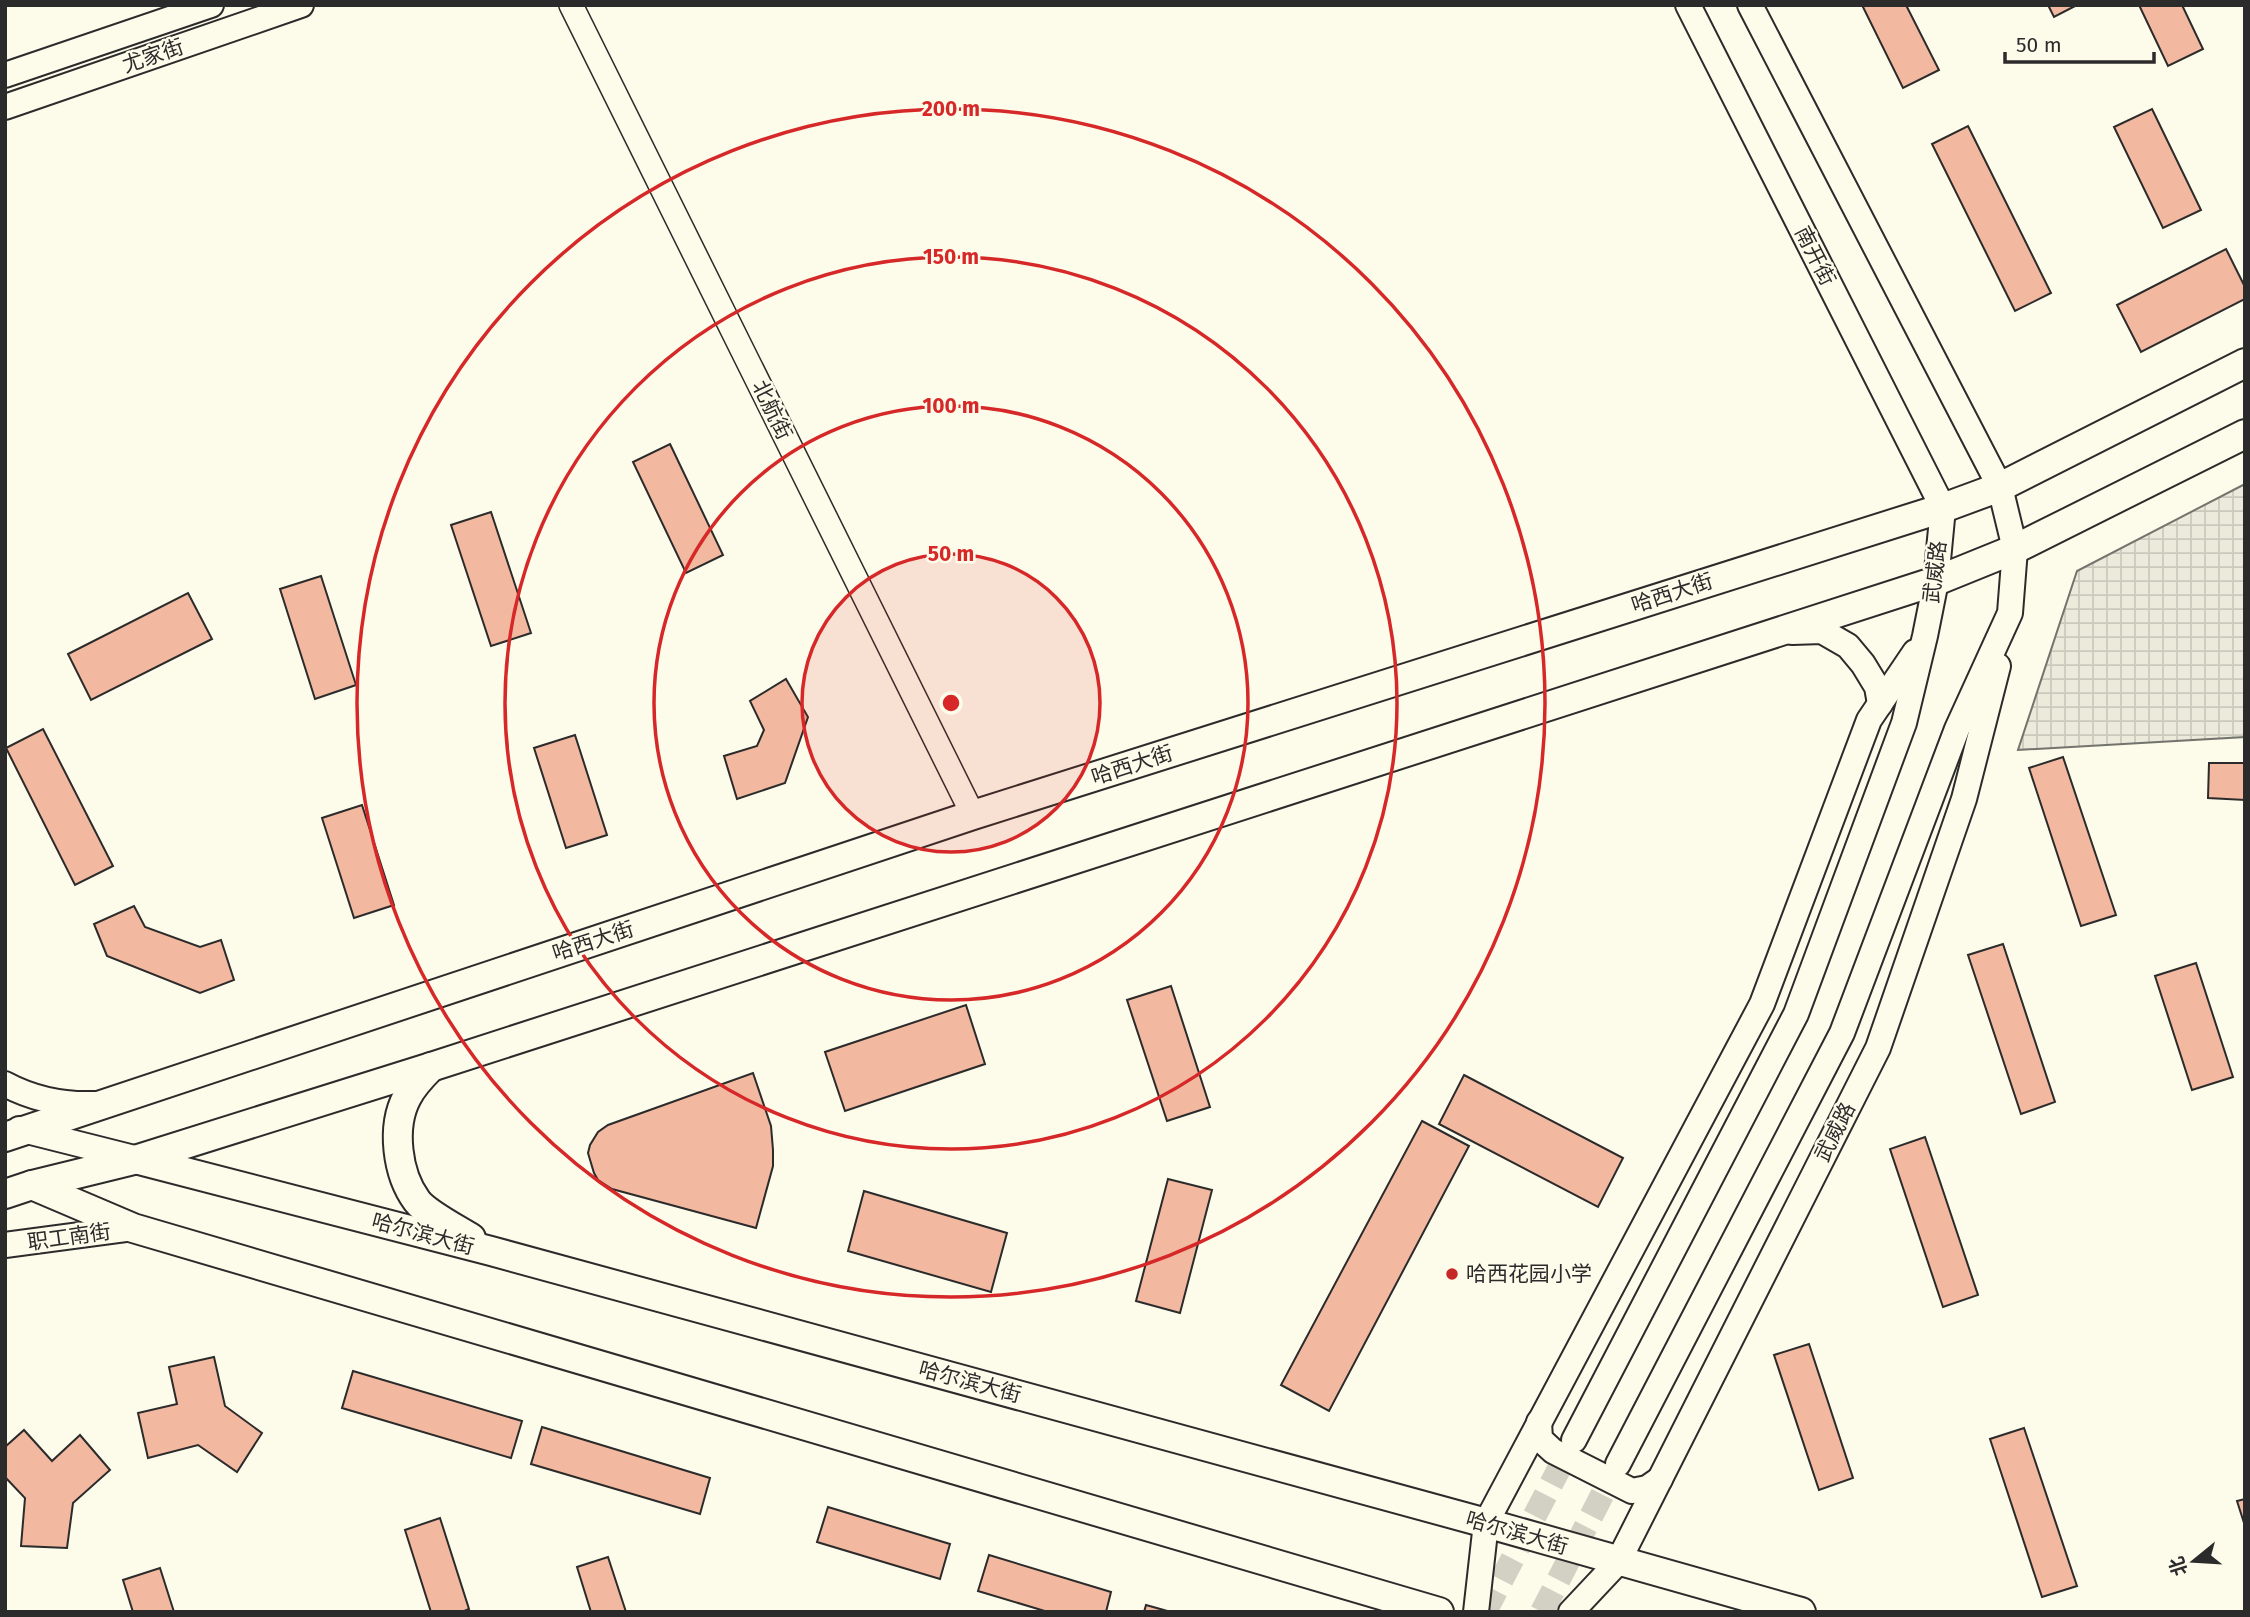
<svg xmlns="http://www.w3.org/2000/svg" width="2250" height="1617" viewBox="0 0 2250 1617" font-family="'Fira Sans','Noto Sans SC',sans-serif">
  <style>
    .plaza { fill: url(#plaza-grid); stroke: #74746e; stroke-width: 2 }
    .building { fill: #f2b8a0; stroke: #2b2b2b; stroke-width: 2 }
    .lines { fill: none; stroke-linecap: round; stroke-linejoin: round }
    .secondary-tunnel { stroke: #d3d1c4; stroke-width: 24; stroke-dasharray: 24 12; stroke-linecap: butt }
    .tertiary-casing { stroke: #2b2b2b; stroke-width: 26 }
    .secondary-casing { stroke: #2b2b2b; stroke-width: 28 }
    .primary-casing { stroke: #2b2b2b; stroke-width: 32 }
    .tertiary { stroke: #fdfbea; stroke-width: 23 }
    .secondary { stroke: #fdfbea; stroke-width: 24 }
    .primary { stroke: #fdfbea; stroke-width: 28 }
    .ring { fill: none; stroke: #d62828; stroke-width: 3.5 }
    .poi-dot { fill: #c62828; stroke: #fdfbea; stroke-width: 2.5 }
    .labels { text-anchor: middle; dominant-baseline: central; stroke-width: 5; stroke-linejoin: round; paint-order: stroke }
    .street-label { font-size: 21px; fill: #2b2b2b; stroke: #fdfbea }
    .poi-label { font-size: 21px; fill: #2b2b2b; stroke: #fdfbea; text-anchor: start }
    .centre { fill: #d62828; stroke: #fdfbea; stroke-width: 3.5 }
    .ring-label { font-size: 21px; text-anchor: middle; font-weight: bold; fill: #d62828; stroke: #fdfbea; stroke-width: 5; stroke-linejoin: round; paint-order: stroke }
  </style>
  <defs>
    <pattern id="plaza-grid" width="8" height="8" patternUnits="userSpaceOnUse" patternTransform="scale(1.75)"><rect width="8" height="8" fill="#eceadb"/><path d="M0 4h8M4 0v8" fill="none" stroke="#cbc9bc"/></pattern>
  </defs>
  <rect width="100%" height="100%" fill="#fdfbea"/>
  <path class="plaza" d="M2245,484V737L2018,750L2077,571Z"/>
  <g class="building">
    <path d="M1862,5H1906L1939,70L1903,88Z"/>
    <path d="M2048,5H2077L2054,17Z"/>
    <path d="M2139,5H2182L2203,49L2168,66Z"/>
    <path d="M2152,109L2201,210L2163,228L2114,127Z"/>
    <path d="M1968,126L2051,293L2015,311L1932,144Z"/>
    <path d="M2226,249L2245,287V299L2141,352L2117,305Z"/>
    <path d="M670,444L723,555L686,573L633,462Z"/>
    <path d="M491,512L531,633L491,646L451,525Z"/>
    <path d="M321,576L356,685L315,699L280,589Z"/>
    <path d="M188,593L212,639L91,700L68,654Z"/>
    <path d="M786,679L808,717L785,783L737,799L724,756L757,746L764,730L750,701Z"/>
    <path d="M43,729L113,866L75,885L6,748Z"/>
    <path d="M575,735L607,835L566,848L534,748Z"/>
    <path d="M2063,757L2116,915L2081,926L2029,768Z"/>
    <path d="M2209,763H2245V800L2208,798Z"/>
    <path d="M362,805L394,905L354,918L322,818Z"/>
    <path d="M134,906L145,927L200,947L221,940L234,980L200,993L107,956L94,924Z"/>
    <path d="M2003,944L2055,1102L2021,1114L1968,955Z"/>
    <path d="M2196,963L2233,1077L2192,1090L2155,976Z"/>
    <path d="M1171,986L1210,1107L1167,1121L1127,1000Z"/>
    <path d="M966,1005L985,1064L845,1111L825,1052Z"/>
    <path d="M753,1073L771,1126L773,1150V1166L756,1228L612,1189L598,1180L594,1173L588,1153L590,1145L598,1132L608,1125Z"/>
    <path d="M1464,1075L1623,1158L1598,1207L1439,1124Z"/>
    <path d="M1422,1121L1469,1146L1329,1411L1281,1385Z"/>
    <path d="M1925,1137L1978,1295L1943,1307L1890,1149Z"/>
    <path d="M1168,1179L1212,1190L1180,1313L1136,1301Z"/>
    <path d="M864,1191L1007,1233L991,1292L848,1251Z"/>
    <path d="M1809,1344L1853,1478L1819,1490L1774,1355Z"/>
    <path d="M214,1357L225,1406L262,1433L237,1472L198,1445L148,1458L138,1413L177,1404L169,1367Z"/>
    <path d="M353,1371L522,1421L511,1458L342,1408Z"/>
    <path d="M542,1427L710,1478L700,1514L531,1464Z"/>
    <path d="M2024,1428L2077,1586L2042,1597L1990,1439Z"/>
    <path d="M24,1430L52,1461L80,1435L110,1470L73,1503L67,1548L21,1546L25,1498L5,1477V1447Z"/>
    <path d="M2245,1499V1526L2237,1501Z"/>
    <path d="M828,1507L950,1544L940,1579L817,1542Z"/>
    <path d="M440,1518L469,1609L462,1612H431L405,1530Z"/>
    <path d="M989,1555L1111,1592L1106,1612H1048L978,1591Z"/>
    <path d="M608,1557L626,1612H591L577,1567Z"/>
    <path d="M160,1568L174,1612H133L123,1580Z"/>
    <path d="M1146,1605L1171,1612H1144Z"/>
  </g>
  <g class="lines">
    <g class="secondary-tunnel">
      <path d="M1485,1612L1574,1440"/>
      <path d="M1542,1612L1618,1464"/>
    </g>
    <defs>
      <path id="tertiary" d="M571,5L973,815"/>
      <g id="secondary">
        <path d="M5,75L211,5"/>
        <path d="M5,107L301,5"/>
        <path d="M1792,632L1822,631L1848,646L1863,664L1877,687L1880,704"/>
        <path d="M5,1084C33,1099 62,1105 94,1104"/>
        <path d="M19,1129L138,1159"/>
        <path d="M5,1245L133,1228"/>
        <path d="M1539,1422L1540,1439L1553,1451L1632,1491L1647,1488L1660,1479"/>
        <path d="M1574,1440L1796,1014L1904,723L1925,636L1936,581L1943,508L1688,5"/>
        <path d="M1618,1464L1842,1033L1957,729L2010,613L2015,549L2000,487L1750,5"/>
        <path d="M1476,1612L1486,1523L1762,1004L1869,720L1915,652"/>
        <path d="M1571,1612L1618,1562L1878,1048L1964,799L1998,666"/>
      </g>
      <g id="primary">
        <path d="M431,1067C422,1076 413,1085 407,1097C391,1127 397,1174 417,1201C427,1214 457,1229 471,1238"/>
        <path d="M5,1137L973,815L1943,508L2000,487L2245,363"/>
        <path d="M139,1160L491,1251L1486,1523L1801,1612"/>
        <path d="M32,1185L133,1228L1439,1612"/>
        <path d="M5,1194L32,1185L138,1159L431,1067L1936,581L2015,549L2245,434"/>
      </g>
    </defs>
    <use href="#tertiary" class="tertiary-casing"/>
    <use href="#secondary" class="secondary-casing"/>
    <use href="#primary" class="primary-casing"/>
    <use href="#tertiary" class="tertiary"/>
    <use href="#secondary" class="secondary"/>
    <use href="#primary" class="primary"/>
  </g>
  <circle cx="951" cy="703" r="149" fill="#d62828" fill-opacity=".12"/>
  <g class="ring">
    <circle cx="951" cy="703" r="149"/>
    <circle cx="951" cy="703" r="297"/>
    <circle cx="951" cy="703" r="446"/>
    <circle cx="951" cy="703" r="594"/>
  </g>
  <circle class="poi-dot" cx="1452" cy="1274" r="7"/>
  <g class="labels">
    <g class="street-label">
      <text transform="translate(153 56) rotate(-19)">尤家街</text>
      <text transform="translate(1815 256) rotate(63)">南开街</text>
      <text transform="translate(772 410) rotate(64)">北航街</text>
      <text transform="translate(1935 572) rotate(-83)">武威路</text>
      <text transform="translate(1672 593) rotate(-18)">哈西大街</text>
      <text transform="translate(1132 765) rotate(-18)">哈西大街</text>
      <text transform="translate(593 941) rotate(-18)">哈西大街</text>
      <text transform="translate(1835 1132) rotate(-63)">武威路</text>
      <text transform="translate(423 1234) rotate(15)">哈尔滨大街</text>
      <text transform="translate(69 1237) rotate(-8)">职工南街</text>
      <text transform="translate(970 1382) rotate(15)">哈尔滨大街</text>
      <text transform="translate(1517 1533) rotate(16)">哈尔滨大街</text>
    </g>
    <g class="poi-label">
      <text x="1466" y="1274">哈西花园小学</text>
    </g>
  </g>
  <circle cx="951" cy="703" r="10" class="centre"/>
  <g class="ring-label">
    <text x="951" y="116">200 m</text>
    <text x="951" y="264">150 m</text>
    <text x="951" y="413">100 m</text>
    <text x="951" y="561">50 m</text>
  </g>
  <rect width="2250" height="1617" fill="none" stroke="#2b2b2b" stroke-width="14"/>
  <g transform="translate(2194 1561) rotate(252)" stroke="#fdfbea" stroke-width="5" paint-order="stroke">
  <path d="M0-5L12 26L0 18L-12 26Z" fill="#2b2b2b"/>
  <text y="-10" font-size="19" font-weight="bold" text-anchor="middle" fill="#2b2b2b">北</text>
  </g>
  <path d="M2005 52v10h149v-10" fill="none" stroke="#2b2b2b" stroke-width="3.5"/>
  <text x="2016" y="52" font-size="21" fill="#2b2b2b" stroke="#fdfbea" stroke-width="5" paint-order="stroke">50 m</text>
</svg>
